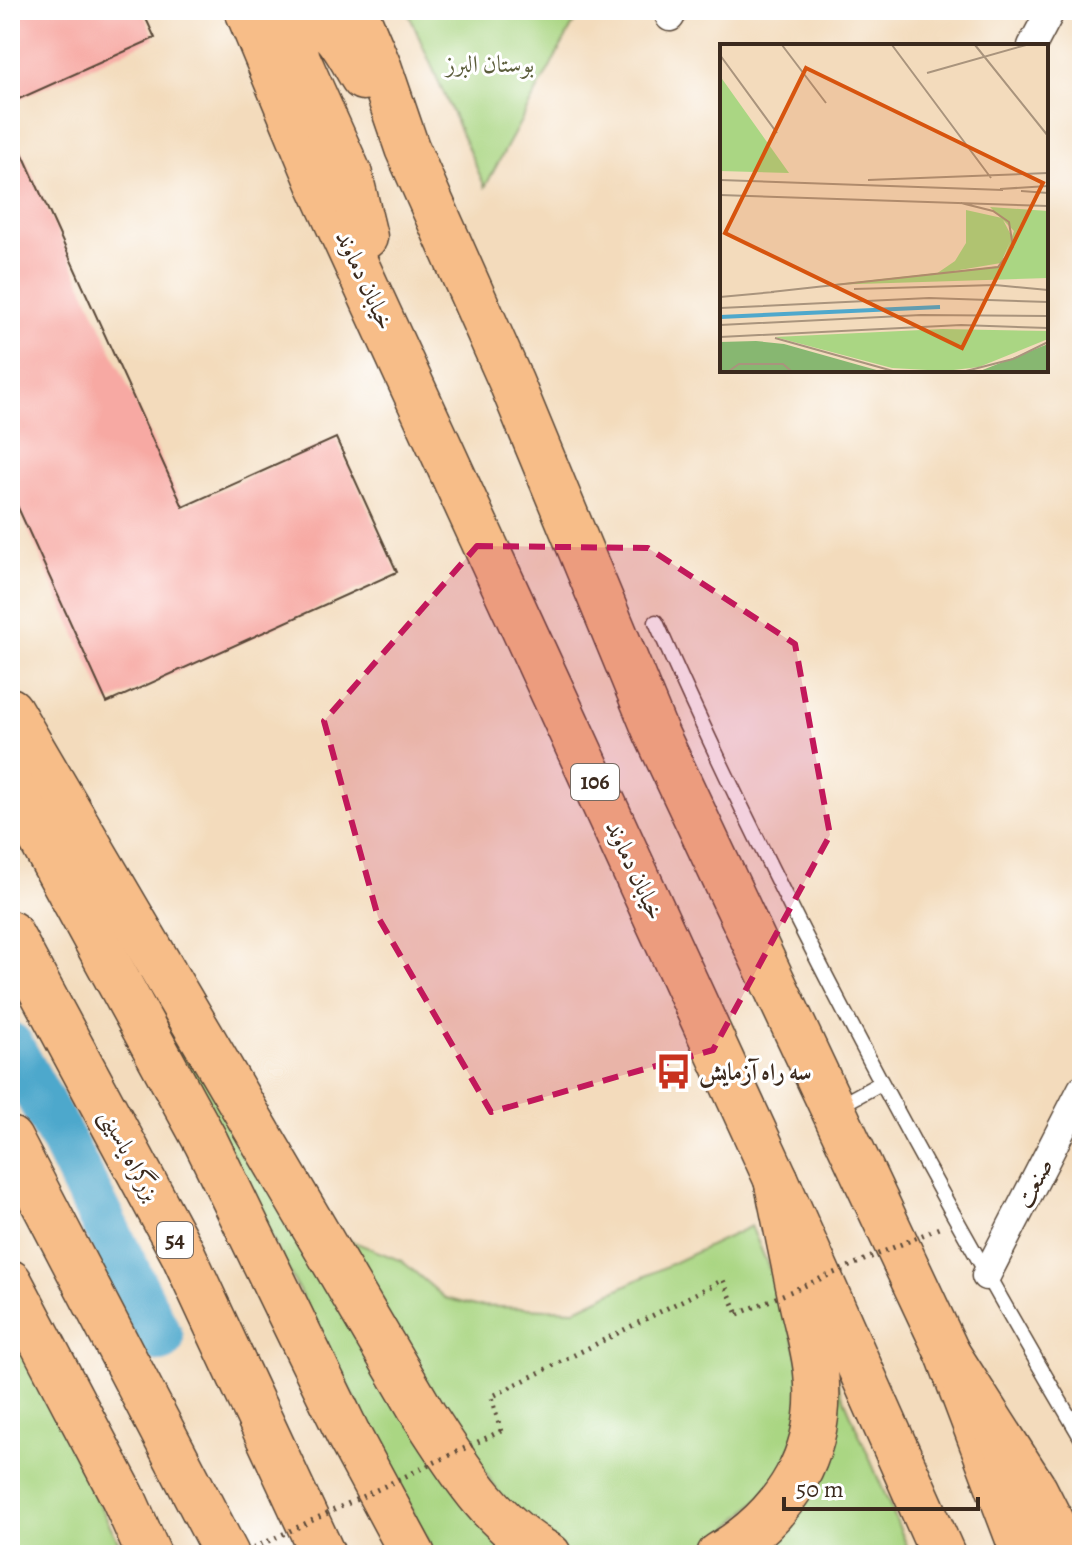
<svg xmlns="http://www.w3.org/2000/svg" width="1092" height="1565" viewBox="0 0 1092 1565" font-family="Alegreya,Amiri,serif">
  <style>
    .green { fill: #aad683; stroke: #728050; stroke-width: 2 }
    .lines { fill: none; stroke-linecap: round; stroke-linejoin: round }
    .river { stroke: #4ea8cc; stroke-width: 46 }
    .building { fill: #f7a9a3 }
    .service-casing { stroke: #574536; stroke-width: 17 }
    .minor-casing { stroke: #574536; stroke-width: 31 }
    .primary-casing { stroke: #574536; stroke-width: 47 }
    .trunk-casing { stroke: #574536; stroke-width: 47 }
    .path { stroke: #574536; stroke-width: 5; stroke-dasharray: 2 6; stroke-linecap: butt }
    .service { stroke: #fff; stroke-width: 14 }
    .minor { stroke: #fff; stroke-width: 28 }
    .primary { stroke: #f7bd88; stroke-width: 44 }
    .trunk { stroke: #f7bd88; stroke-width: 44 }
    .path-bridge { stroke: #574536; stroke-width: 5; stroke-dasharray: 2 6; stroke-linecap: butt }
    .marked { fill: #c2185b; fill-opacity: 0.2; stroke: #c2185b; stroke-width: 6; stroke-dasharray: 16 10; stroke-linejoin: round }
    .labels { text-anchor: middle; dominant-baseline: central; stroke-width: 6; stroke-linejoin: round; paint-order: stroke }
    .shield { fill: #fff; stroke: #766a62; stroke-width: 2 }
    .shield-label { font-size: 22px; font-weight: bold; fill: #3b2a1e }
    .park-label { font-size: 24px; fill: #5c5e3c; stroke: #fff }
    .street-label { font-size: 24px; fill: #3b2a1e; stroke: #fff }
    .poi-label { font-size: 24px; font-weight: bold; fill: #3b2a1e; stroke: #fff; text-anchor: start }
    .inset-river { fill: none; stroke: #4ea8cc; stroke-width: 4 }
    .inset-road { fill: none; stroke: #a9947d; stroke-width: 2 }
    .view { fill: #d7540e; fill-opacity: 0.15; stroke: #d7540e; stroke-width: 4 }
    .inset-edge { fill: none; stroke: #3b2a1e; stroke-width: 4 }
  </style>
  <rect width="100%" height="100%" fill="#fff"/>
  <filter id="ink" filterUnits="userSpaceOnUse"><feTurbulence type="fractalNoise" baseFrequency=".0125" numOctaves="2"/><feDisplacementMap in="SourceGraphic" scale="16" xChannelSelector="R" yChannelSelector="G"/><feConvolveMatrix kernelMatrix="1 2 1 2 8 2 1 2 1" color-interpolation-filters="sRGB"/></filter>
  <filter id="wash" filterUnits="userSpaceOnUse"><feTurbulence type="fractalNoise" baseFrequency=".006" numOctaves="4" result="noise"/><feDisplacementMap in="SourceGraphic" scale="32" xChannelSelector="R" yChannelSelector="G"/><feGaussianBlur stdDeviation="1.8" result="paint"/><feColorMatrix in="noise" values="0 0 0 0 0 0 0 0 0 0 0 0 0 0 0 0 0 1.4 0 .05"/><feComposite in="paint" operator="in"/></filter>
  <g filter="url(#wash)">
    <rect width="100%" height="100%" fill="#f3dbbc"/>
    <g class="green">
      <path d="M407,10H581L485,187Z"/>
      <path d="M51,794L534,1555H435L174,1048Z"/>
      <path d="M751,1226L785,1305L805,1386L794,1465L701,1555H568L521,1527L329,1232L402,1261L445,1298L475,1306L574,1310Z"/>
      <path d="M10,1328L125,1555H10Z"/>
      <path d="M825,1346L842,1394L911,1555H734L762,1537Z"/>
    </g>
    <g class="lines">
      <path class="river" d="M10,1045L61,1137L161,1339"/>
    </g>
    <g id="blocks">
      <g class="building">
        <path d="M10,10H142L155,38L10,103Z"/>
        <path d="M10,126L183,507L336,438L397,572L107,703L10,490Z"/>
      </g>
    </g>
  </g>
  <g filter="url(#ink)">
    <use href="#blocks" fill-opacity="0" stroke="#574536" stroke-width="2"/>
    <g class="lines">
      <defs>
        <g id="service">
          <path d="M656,622C780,903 926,1174 1082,1439"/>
          <path d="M835,1108L881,1083"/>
        </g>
        <g id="minor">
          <path d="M670,17L674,10"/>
          <path d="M1032,46L1051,10"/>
          <path d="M986,1276L1082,1089"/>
        </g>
        <g id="primary">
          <path d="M247,10L318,181L776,1179L943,1555"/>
          <path d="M355,10L380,69L407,148L511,382L656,733L948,1354L1024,1555"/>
          <path d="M363,78C351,60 332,14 305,21L292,31L298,59L350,175L365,237"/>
        </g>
        <g id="trunk">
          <path d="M10,710L424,1415C459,1469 491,1523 549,1555"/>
          <path d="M10,783L206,1142L349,1436L413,1555"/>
          <path d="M10,933L183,1254L323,1555"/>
          <path d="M10,1139L227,1555"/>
          <path d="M10,1282L123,1497L149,1555"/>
          <path d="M948,1354L1035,1490L1068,1555"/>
          <path d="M719,1555C786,1515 825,1452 816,1372C814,1350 807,1327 802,1305C793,1263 785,1221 776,1179"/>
        </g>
      </defs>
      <use href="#service" class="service-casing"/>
      <use href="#minor" class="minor-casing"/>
      <use href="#primary" class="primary-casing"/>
      <use href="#trunk" class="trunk-casing"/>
      <path class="path" d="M501,1431L491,1397L723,1280L738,1314"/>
      <use href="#service" class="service"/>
      <use href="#minor" class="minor"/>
      <use href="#primary" class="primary"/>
      <use href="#trunk" class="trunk"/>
      <g class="path-bridge">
        <path d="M738,1314L939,1228"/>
        <path d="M239,1555L501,1431"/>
      </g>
    </g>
  </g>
  <path class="marked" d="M477,546L648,548L795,644L830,835L713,1050L491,1112L378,917L324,721Z"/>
  <defs>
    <symbol id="bus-bare" viewBox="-9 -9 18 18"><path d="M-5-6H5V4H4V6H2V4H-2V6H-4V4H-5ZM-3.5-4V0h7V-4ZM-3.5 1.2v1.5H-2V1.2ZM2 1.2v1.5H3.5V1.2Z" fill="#c8321e" stroke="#fff" stroke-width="2.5" paint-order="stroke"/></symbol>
  </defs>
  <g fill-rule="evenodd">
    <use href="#bus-bare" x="648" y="1046" width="51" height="51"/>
  </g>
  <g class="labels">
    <g class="shield">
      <rect x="571" y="764" width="48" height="36" rx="6"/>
      <rect x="157" y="1222" width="36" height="36" rx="6"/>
    </g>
    <g class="shield-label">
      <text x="595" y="782">106</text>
      <text x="175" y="1240">54</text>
    </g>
    <g class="park-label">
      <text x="490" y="64">بوستان البرز</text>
    </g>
    <g class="street-label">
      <text transform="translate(365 280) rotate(65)">خیابان دماوند</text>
      <text transform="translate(635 870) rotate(65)">خیابان دماوند</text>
      <text transform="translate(130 1155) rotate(62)">بزرگراه یاسینی</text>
      <text transform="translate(1034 1183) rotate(-63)">صنعت</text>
    </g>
    <g class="poi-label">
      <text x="699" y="1072">سه راه آزمایش</text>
    </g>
  </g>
  <g transform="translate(720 44)">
    <rect width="328" height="328" fill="#f3dbbc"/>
    <path d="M0,32L69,129L0,127ZM270,163L328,167V234L107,241L281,222L294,187ZM246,166L282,174L292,193L281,219L216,230L235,217L246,199ZM223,285L328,287V295L259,323L225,327L172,324L55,293Z" fill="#aad683"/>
    <path d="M36,297L64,300L160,327H0V298ZM328,300V327H260Z" fill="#87b771"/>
    <path class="inset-river" d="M0,273L220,263"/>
    <path class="inset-road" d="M62,1L106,59M172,1L271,134M255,1L328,92M0,11L57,89M207,29L306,1M0,136L283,146M148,136L328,129M280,145L328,142M301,147L328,149M0,151L328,162M134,245L275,241L328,246M51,248L278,223L293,203L289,178L273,167L241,159M0,253L54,248M0,264L209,254L328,258M0,281L201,271L328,272M0,293L241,281L328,284M55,294L173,327M9,327L19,320H63L71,327M246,327L293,315L328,298"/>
    <path class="view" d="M86,24L323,139L242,304L5,189Z"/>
    <rect width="328" height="328" class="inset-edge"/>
  </g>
  <rect width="1092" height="1565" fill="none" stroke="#fff" stroke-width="40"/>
  <path d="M784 1497v12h194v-12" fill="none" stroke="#3b2a1e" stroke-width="4"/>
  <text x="796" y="1497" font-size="24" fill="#3b2a1e" stroke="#ffffff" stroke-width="6" paint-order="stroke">50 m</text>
</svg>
